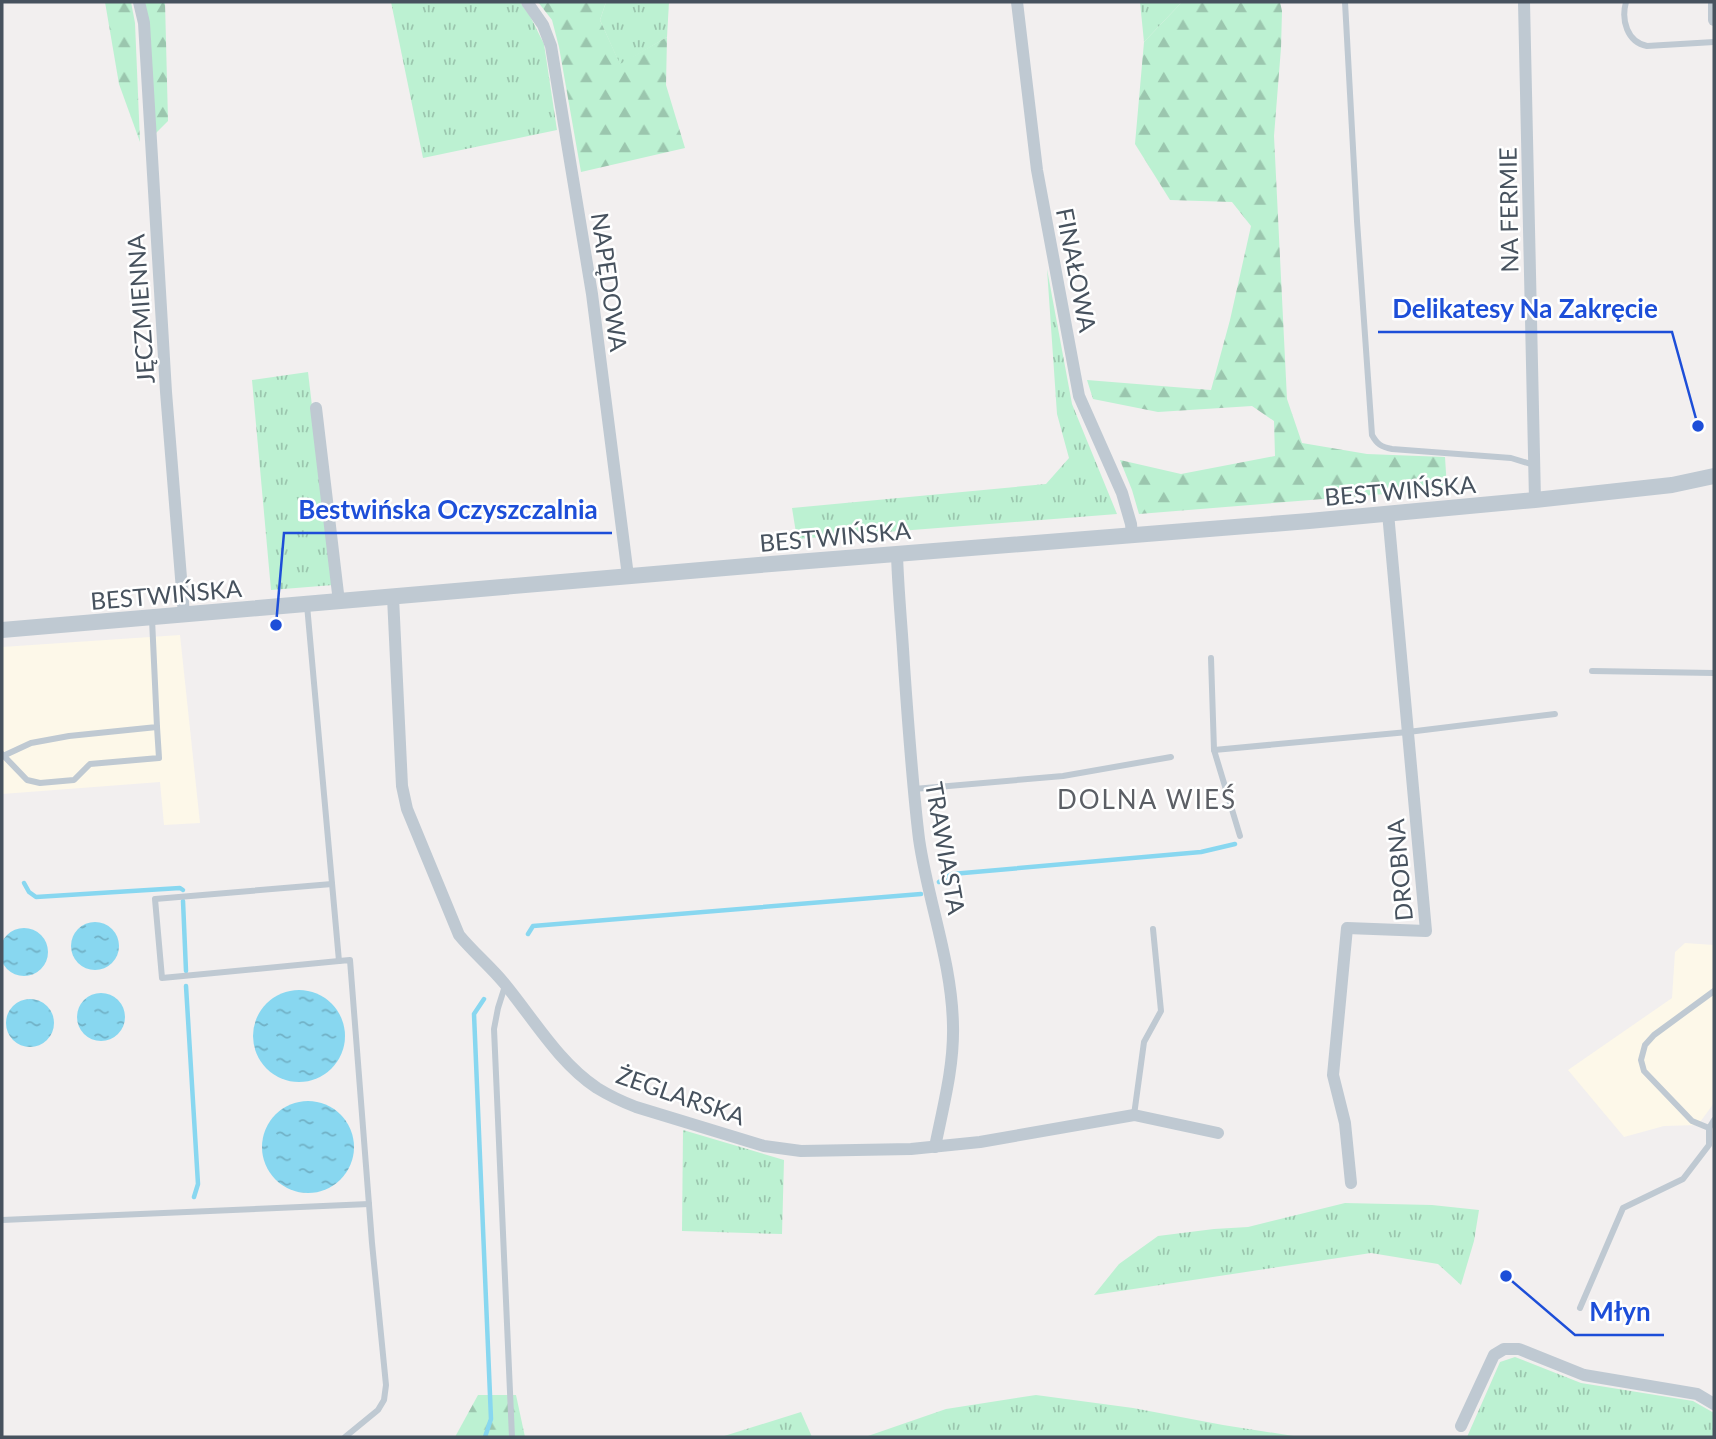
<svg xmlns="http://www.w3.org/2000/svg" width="1716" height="1439" viewBox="0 0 1716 1439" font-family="Lato,sans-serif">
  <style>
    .commercial { fill: #fdf8e9 }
    .grass { fill: url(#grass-tufts) }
    .forest { fill: url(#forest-firs) }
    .water { fill: url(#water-ripples) }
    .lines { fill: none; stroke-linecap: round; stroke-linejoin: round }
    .stream { stroke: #88d7f0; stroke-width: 4.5 }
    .service { stroke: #bfc9d2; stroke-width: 6 }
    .minor { stroke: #bfc9d2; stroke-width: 12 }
    .tertiary { stroke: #bfc9d2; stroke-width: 16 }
    .labels { text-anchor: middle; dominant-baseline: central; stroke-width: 5; stroke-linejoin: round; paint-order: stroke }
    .street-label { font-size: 24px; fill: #47525e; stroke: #fff }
    .neighbourhood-label { font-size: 26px; letter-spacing: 2px; fill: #5c5f65; stroke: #fff }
    .leader { fill: none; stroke: #1d4ed8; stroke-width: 2.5 }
    .callout-dot { fill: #1d4ed8; stroke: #fff; stroke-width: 2.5 }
    .callout-label { font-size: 26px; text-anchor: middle; font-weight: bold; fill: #1d4ed8; stroke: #fff; stroke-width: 5; stroke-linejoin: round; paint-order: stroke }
  </style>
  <defs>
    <pattern id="grass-tufts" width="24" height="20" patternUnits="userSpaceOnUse" patternTransform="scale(1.75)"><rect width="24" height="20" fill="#bcf1d2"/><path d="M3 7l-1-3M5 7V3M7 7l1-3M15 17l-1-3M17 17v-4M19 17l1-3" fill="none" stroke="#9bc6ae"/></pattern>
    <pattern id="forest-firs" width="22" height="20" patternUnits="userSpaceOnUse" patternTransform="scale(1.75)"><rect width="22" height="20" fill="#bcf1d2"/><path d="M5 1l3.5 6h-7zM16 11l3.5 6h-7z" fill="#9bc6ae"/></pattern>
    <pattern id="water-ripples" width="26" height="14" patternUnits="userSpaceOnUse" patternTransform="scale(1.75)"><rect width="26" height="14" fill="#88d7f0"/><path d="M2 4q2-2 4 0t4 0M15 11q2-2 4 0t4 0" fill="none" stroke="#71b1c6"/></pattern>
  </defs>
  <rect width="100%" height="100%" fill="#f2efef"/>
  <g class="commercial">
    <path d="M180,635L200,823L164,825L160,782L2,794V647Z"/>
    <path d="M1685,943L1714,945V1103L1698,1125L1664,1126L1624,1137L1568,1070L1672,998L1675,952Z"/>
  </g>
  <g class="grass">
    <path d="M391,2H520L530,16L544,44L557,130L423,158Z"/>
    <path d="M606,2H669L667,37L620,65L600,20Z"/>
    <path d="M1140,2H1182L1144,42Z"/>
    <path d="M1047,269L1072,404L1117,514L797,539L792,508L1046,484L1069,458L1057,414Z"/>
    <path d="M308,372L333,585L271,590L252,380Z"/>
    <path d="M683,1130L784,1160L782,1234L682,1231Z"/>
    <path d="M1345,1203L1432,1205L1479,1210L1474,1241L1461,1285L1438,1264L1371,1253L1094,1295L1119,1264L1158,1236L1214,1229L1248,1227Z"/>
    <path d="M1515,1357L1581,1383L1693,1401L1714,1413L1713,1437H1467L1500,1362Z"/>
    <path d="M1036,1395L1133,1408L1223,1425L1300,1437H865L946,1409Z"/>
    <path d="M801,1412L812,1437H721Z"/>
  </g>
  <g class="forest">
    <path d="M105,2H131L135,23L140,142L119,84Z"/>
    <path d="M144,2H165L168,121L155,134Z"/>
    <path d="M538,2H606L600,20L620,64L667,37L666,85L685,148L581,172L559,47L552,20Z"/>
    <path d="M1182,2H1280L1282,11L1281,48L1274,136L1287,399L1302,443L1367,454L1445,457L1447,489L1139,514L1132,490L1120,460L1181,474L1275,456L1274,421L1252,406L1158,412L1093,399L1087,380L1211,390L1230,320L1251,226L1232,202L1170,200L1135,144L1144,42Z"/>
    <path d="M478,1395H516L525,1437H455Z"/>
  </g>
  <g class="water">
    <circle cx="95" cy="946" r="24"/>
    <circle cx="24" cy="952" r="24"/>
    <circle cx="299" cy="1036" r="46"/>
    <circle cx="101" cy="1017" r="24"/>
    <circle cx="30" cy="1023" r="24"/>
    <circle cx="308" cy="1147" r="46"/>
  </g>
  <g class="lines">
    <g class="stream">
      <path d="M939,882L952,874L1201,852L1235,844"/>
      <path d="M24,883L29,892L36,897L180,888L183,890"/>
      <path d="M183,901L186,971"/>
      <path d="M528,934L533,926L921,894"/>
      <path d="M186,986L198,1184L194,1197"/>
      <path d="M484,999L474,1014L491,1419L485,1437"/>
    </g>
    <g class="service">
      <path d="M1345,2L1357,221L1372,435C1377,444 1381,447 1392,449L1511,458L1534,465"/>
      <path d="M1626,2C1621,20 1627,42 1647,46L1714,42"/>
      <path d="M307,605L339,961L350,960L372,1243L386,1385L384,1400L378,1410L345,1437"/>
      <path d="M1211,658L1214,750L1240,836"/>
      <path d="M1592,671L1714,673"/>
      <path d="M1214,750L1408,732L1555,714"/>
      <path d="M2,754L27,780L40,783L74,780L90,764L159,758L157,727"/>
      <path d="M3,756L31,743L69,736L157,727L152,619"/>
      <path d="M914,789L1063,776L1171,757"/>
      <path d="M332,884L155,899L162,978L339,961"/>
      <path d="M505,986L498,1008L494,1029L512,1437"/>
      <path d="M1134,1115L1144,1042L1161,1011L1153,929"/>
      <path d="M1709,1128L1692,1121L1644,1071L1641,1060L1645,1045L1654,1035L1714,991"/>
      <path d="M2,1220L369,1204"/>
      <path d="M1580,1308L1623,1208L1683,1179L1709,1145V1128L1714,1120"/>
    </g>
    <g class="minor">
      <path d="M139,2L144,23L166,392L184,615"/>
      <path d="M527,2L543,25L551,46L592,294L628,576"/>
      <path d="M1017,2L1037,170L1079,396L1122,493L1131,524L1132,535"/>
      <path d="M1524,2L1535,500"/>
      <path d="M1714,2V20"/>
      <path d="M316,408L339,602"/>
      <path d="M897,554C898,591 902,628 904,665C908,723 912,781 919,839C928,902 952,962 953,1026C954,1067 943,1107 935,1147"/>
      <path d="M393,597L402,786L407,809L459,935C473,952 490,966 504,983C533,1018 558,1062 597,1088C610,1096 623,1102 636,1107L764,1146L801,1151L911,1149L980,1142L1134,1115L1218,1133"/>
      <path d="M1351,1183L1345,1123L1333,1075L1347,928L1426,931L1388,513"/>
      <path d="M1461,1426L1494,1355L1504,1349H1519L1584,1375L1697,1394L1714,1404"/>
    </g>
    <path class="tertiary" d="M2,630L771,564L1309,521L1535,500L1672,485L1714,476"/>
  </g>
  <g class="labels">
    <g class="street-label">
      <text transform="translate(1508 210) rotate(-91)">NA FERMIE</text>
      <text transform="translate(1077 270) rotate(79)">FINAŁOWA</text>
      <text transform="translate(610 282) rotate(82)">NAPĘDOWA</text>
      <text transform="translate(140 309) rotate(-94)">JĘCZMIENNA</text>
      <text transform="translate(1400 490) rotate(-5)">BESTWIŃSKA</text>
      <text transform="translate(835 536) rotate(-5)">BESTWIŃSKA</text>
      <text transform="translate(166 594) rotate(-5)">BESTWIŃSKA</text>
      <text transform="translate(946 848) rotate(80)">TRAWIASTA</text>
      <text transform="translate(1399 870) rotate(-95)">DROBNA</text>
      <text transform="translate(681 1095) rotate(19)">ŻEGLARSKA</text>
    </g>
    <g class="neighbourhood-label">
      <text x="1147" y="799">DOLNA WIEŚ</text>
    </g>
  </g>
  <path class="leader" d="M1698 426L1672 332H1378M276 625L284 533H612M1506 1276L1575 1335H1664"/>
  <g class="callout-dot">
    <circle cx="1698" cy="426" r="7"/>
    <circle cx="276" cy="625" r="7"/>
    <circle cx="1506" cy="1276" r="7"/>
  </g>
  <g class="callout-label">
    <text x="1525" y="318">Delikatesy Na Zakręcie</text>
    <text x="448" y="519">Bestwińska Oczyszczalnia</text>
    <text x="1620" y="1321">Młyn</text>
  </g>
  <rect width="1716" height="1439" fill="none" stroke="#47525e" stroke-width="7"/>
</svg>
